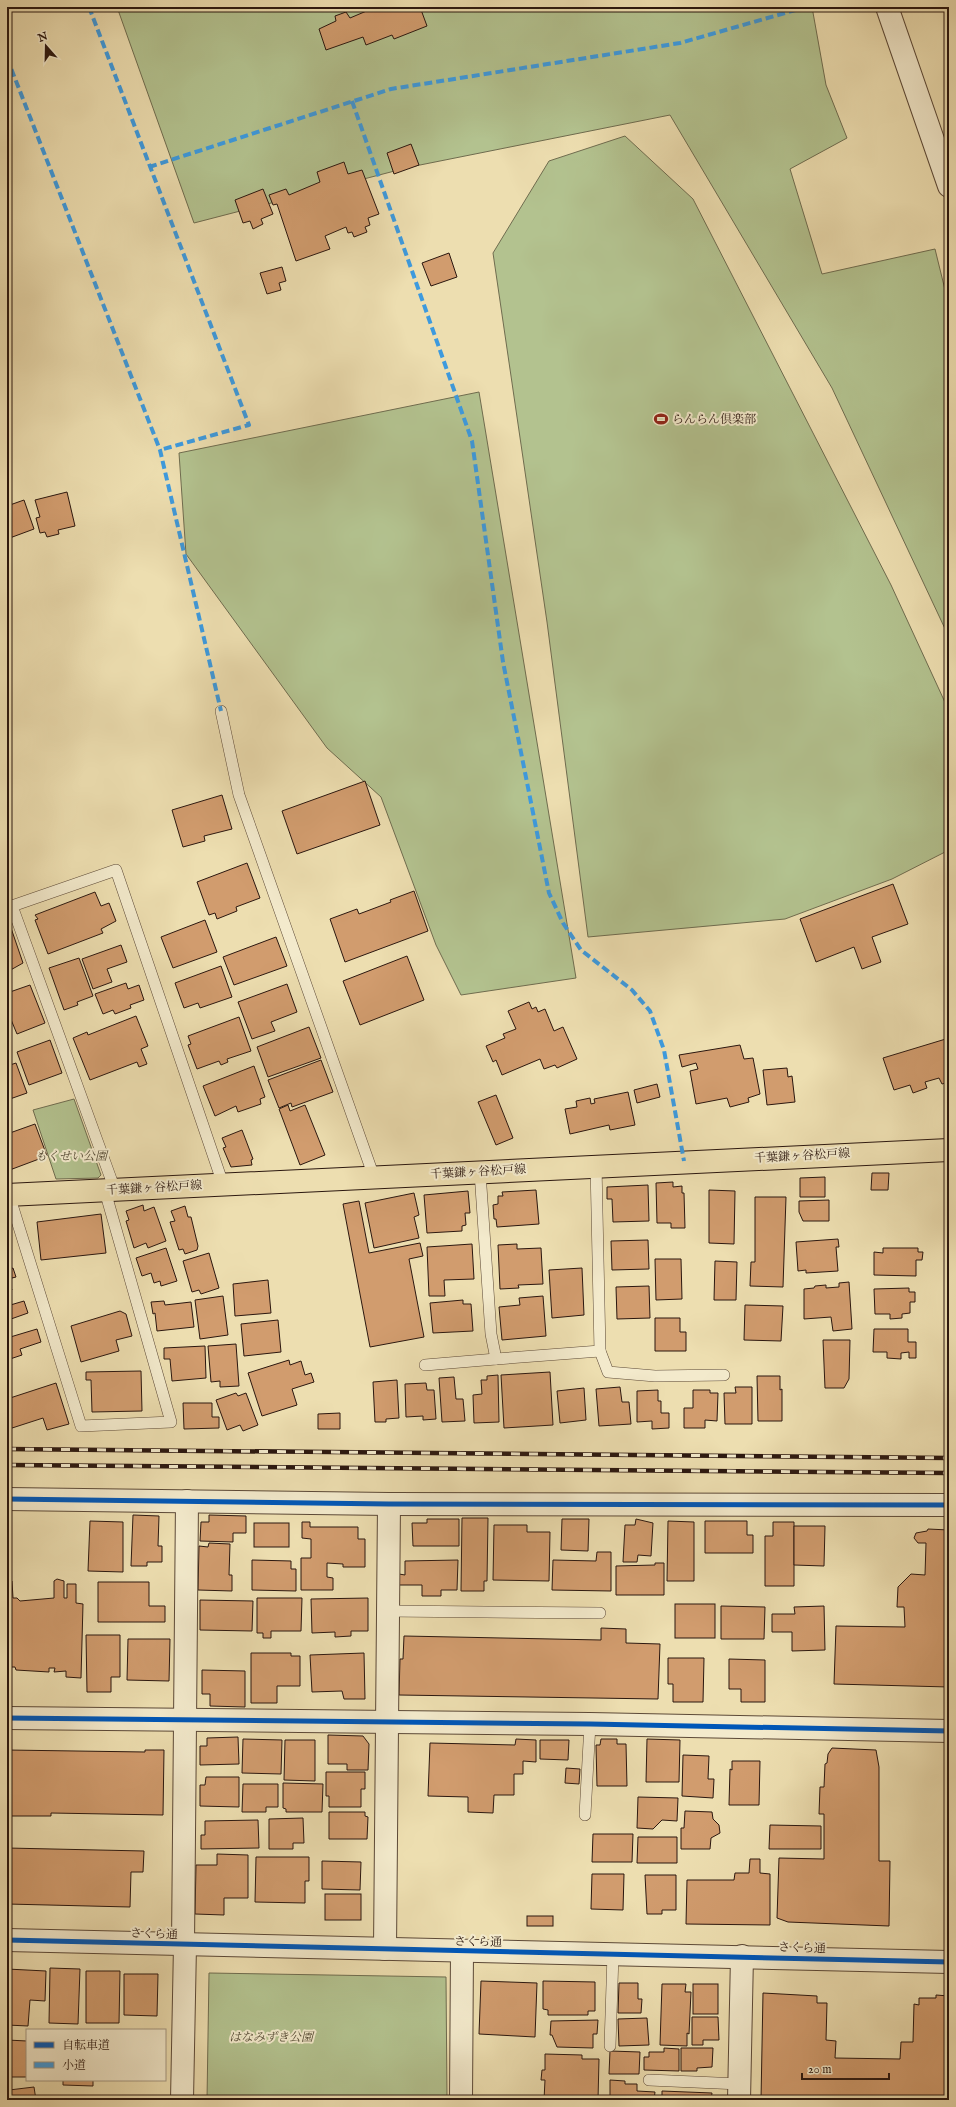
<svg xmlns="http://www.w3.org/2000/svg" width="956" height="2107" viewBox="0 0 956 2107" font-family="'IM FELL English','Noto Serif JP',serif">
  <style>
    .green { fill: #b3c28f; stroke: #6f6c4f }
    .building { fill: #d19c6e; stroke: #2b170f }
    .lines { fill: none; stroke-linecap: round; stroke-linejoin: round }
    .service-casing { stroke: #5c4937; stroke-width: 12 }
    .minor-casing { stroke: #5c4937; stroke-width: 24 }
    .tertiary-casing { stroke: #5c4937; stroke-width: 24 }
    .primary-casing { stroke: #2b170f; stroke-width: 24 }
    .service { stroke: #f3eacc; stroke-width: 11 }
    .minor { stroke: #f3eacc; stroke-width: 22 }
    .tertiary { stroke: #f3eacc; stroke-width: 22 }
    .primary { stroke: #eddeb0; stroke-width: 22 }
    .rail-casing { stroke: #2b170f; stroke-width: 4.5 }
    .rail { stroke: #f3eacc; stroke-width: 3; stroke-dasharray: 9; stroke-linecap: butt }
    .quiet { stroke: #3d9ade; stroke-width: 4; stroke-dasharray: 8 4; stroke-linecap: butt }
    .cycleway-casing { stroke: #f3eacc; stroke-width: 8 }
    .cycleway { stroke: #0057b8; stroke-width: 5 }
    .labels { text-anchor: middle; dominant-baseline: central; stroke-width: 4; stroke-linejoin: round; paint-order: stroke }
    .poi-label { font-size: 12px; fill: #2b170f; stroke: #f3eacc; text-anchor: start }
    .park-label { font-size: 12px; font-style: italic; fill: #544a35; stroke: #f3eacc }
    .street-label { font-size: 12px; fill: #2b170f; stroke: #f3eacc }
  </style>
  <rect width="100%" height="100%" fill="#eddeb0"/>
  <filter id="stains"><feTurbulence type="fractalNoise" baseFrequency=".005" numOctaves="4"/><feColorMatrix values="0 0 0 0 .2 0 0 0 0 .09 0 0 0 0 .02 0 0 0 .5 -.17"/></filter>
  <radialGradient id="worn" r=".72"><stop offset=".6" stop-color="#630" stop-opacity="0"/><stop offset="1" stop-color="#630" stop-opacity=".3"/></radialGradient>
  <g class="green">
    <path d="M117,7H812L826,85L847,138L790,169L822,274L935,249L949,306V632L947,633L832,388L670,115L410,167L194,223Z"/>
    <path d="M625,136L693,199L891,585L949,711V850L892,879L785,919L588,937L547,622L493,253L549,161Z"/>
    <path d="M479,392L576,978L461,995L436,945L381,797L327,748L186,554L179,453Z"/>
    <path d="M74,1099L101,1175L98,1178L56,1179L33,1110Z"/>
    <path d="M209,1973L446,1977L447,2100H207Z"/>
  </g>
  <g class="building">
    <path d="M376,7H420L427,26L394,39L392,35L366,45L363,37L326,50L319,29L336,21L335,16L346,12L350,18Z"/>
    <path d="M411,144L419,165L394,174L387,153Z"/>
    <path d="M344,162L348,174L362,170L379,214L368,218L370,225L365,227L367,232L354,237L352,232L348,233L346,227L325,236L330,249L296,261L277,204L273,205L269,195L286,189L289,195L320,182L317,172Z"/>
    <path d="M263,189L273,214L261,219L263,224L253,229L250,221L243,223L235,200Z"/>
    <path d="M449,253L457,277L431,286L422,263Z"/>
    <path d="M282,267L286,281L279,283L281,290L267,294L260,273Z"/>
    <path d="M67,492L75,526L58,530L59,534L47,537L45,532L40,533L36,518L40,517L35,500Z"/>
    <path d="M24,500L34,529L7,539V506Z"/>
    <path d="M365,781L380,825L297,854L282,811Z"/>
    <path d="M222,795L232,829L204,836L205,841L183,847L172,810Z"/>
    <path d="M247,863L260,898L236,907L237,911L217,919L215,913L209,915L197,882Z"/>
    <path d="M893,884L908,924L872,937L881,962L862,969L854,947L816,962L800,919Z"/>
    <path d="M414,891L428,931L345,962L330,919L357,909L359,914L391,902L390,900Z"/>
    <path d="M95,892L101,906L109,903L116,921L101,929L103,933L48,954L35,920L38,919L35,915Z"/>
    <path d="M205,920L217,952L173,968L161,937Z"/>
    <path d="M11,928L23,963L7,972V930Z"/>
    <path d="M276,937L287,966L234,985L223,957Z"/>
    <path d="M121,945L127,962L107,969L112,982L93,989L82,959Z"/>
    <path d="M407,956L424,1000L360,1025L343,981Z"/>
    <path d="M79,958L93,996L77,1002L78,1005L64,1010L49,968Z"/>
    <path d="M221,966L232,997L200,1008L198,1003L184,1008L175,983Z"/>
    <path d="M126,983L128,989L139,985L144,1000L130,1005L131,1008L115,1014L113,1010L103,1014L95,994Z"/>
    <path d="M287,984L297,1012L271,1022L275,1031L252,1039L238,1002Z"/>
    <path d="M30,985L45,1023L17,1034L7,1010V993Z"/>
    <path d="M529,1002L532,1009L536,1007L538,1012L545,1009L554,1031L563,1027L577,1059L557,1068L555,1065L544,1069L540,1059L502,1075L496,1060L493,1062L486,1046L505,1038L503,1034L516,1029L508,1011Z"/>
    <path d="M136,1016L148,1046L141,1049L147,1064L139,1067L137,1062L90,1080L73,1038L87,1032L88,1035Z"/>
    <path d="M239,1017L251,1051L227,1059L228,1062L221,1065L219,1061L197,1069L188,1045L191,1044L188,1036Z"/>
    <path d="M309,1027L321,1058L268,1077L257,1047Z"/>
    <path d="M949,1038V1082L942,1084L939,1078L925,1082L927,1088L913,1093L910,1085L894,1090L883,1058Z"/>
    <path d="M50,1040L62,1073L29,1085L17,1052Z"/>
    <path d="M740,1045L744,1059L753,1058L760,1094L748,1098L749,1102L730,1107L727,1098L696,1104L690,1071L698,1069L696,1063L682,1067L679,1055Z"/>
    <path d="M321,1060L333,1092L292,1107L291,1103L279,1108L268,1080Z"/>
    <path d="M16,1063L27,1093L7,1100V1066Z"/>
    <path d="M254,1066L265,1097L260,1099L261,1104L238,1112L236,1106L215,1116L203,1086Z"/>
    <path d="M787,1068L788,1077L792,1076L795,1102L767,1105L763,1070Z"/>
    <path d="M657,1084L660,1097L637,1103L634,1090Z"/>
    <path d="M628,1092L635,1125L610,1130L609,1125L570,1134L565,1109L577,1107L576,1101L590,1098L591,1104L595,1103L594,1099Z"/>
    <path d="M496,1095L513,1138L496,1145L478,1102Z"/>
    <path d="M288,1105L290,1111L305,1105L325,1155L300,1165L279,1109Z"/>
    <path d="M35,1124L47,1156L7,1171V1134Z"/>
    <path d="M242,1130L253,1159L251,1160L252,1165L231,1167L223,1148L226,1147L222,1138Z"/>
    <path d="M872,1173H889L888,1190H871Z"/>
    <path d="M825,1177V1197H800V1178Z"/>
    <path d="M673,1182V1187L682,1186V1193H684L685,1228H671V1223H657L656,1183Z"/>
    <path d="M648,1185L649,1221L613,1222L612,1199H607V1187Z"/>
    <path d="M536,1190L539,1224L497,1227L496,1219H494L493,1205L498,1204V1196H503L502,1192Z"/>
    <path d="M709,1190L735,1191L734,1244L709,1243Z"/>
    <path d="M468,1191L470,1213H465L466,1225L462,1226V1231L427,1233L424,1195Z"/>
    <path d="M414,1193L419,1215L414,1217L419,1238L374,1248L365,1203Z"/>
    <path d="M755,1197H786L783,1287L750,1286L751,1262H755Z"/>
    <path d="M829,1200V1221H803L799,1212V1201Z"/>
    <path d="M359,1201L369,1253L420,1243L423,1256L409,1259L424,1337L370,1347L343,1204Z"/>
    <path d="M143,1205L144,1211L154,1207L166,1241L148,1248L146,1243L134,1248L126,1221L129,1220L126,1211Z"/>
    <path d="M185,1206L188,1217H191L198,1246L197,1250L185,1254L183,1249L179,1250L170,1222L175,1221L171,1211Z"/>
    <path d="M101,1214L106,1253L41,1260L37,1222Z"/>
    <path d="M838,1239L839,1247H836L838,1271L806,1273V1270L798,1271L796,1242Z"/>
    <path d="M648,1240L649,1269L612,1270L611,1241Z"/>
    <path d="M472,1244L474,1279L444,1280L445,1296H429L427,1247Z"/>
    <path d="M517,1244V1249L541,1248L543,1284L518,1285L519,1288L500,1289L498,1245Z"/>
    <path d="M166,1248L177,1281L161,1286L160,1281L154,1283L151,1273L142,1276L136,1258Z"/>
    <path d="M883,1248H918V1252H923L922,1260H916V1276L874,1275V1252L883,1253Z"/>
    <path d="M209,1253L219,1288L201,1294L199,1290L192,1292L183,1261Z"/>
    <path d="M655,1259H681L682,1299L656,1300Z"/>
    <path d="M715,1261L737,1262L736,1300H714Z"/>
    <path d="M13,1268L16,1277L8,1279L12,1290L7,1292V1270Z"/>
    <path d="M582,1268L584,1315L552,1318L549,1270Z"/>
    <path d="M268,1280L271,1313L235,1316L233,1284Z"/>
    <path d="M849,1282L852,1329L833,1331L831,1317L804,1319V1289L814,1288L815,1286L826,1285V1288L839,1287V1283Z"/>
    <path d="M649,1286L650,1318L617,1319L616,1287Z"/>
    <path d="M909,1288V1292H915V1302H910V1313L902,1314V1318L890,1319V1314H875L874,1289Z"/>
    <path d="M223,1296L228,1335L200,1339L195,1300Z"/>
    <path d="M543,1296L546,1336L502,1340L499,1307L520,1305L519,1298Z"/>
    <path d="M463,1300V1304H471L473,1331L433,1333L430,1303Z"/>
    <path d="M24,1301L28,1313L11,1319V1321L7,1323V1306Z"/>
    <path d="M164,1301L165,1305L191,1302L194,1327L157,1331L155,1313L153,1314L151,1302Z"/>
    <path d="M745,1305L783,1306L781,1341L744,1340Z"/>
    <path d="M120,1311L126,1314L132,1336L116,1340L119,1351L81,1362L71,1326Z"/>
    <path d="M655,1318H680V1332H686V1351H655Z"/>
    <path d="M278,1320L281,1352L244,1356L241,1324Z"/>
    <path d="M37,1329L41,1342L20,1349L22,1355L7,1360V1338Z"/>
    <path d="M874,1329H908V1342H916V1358H909V1352L901,1353V1359L887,1358V1352H873Z"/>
    <path d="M823,1340H850L849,1379L844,1388H825Z"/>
    <path d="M236,1344L239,1386L220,1387V1381L211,1382L208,1346Z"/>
    <path d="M205,1346L206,1378L172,1381L170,1359H164V1348Z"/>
    <path d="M289,1360L290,1365L301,1361L305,1375L311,1373L314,1382L292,1389L297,1405L262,1416L248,1373Z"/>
    <path d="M141,1371L142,1411L92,1412L91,1380H86V1372Z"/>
    <path d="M550,1372L553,1425L504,1428L501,1375Z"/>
    <path d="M498,1375L499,1422L474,1423L473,1395L482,1394L481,1380H487V1376Z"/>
    <path d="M757,1376H780V1390L782,1389V1421H758Z"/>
    <path d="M454,1377L456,1399H463L465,1421L442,1422L439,1378Z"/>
    <path d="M397,1380L399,1418L386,1419V1422H375L373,1382Z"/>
    <path d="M56,1383L69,1424L47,1430L43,1418L9,1429L7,1422V1399Z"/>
    <path d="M426,1383L427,1390H434L436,1419L423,1420V1416L406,1417L405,1384Z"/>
    <path d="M620,1387L622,1402H629L631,1424L599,1426L596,1389Z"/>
    <path d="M735,1387H752V1424H725L724,1393H736Z"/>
    <path d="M584,1388L586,1420L560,1423L557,1391Z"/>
    <path d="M658,1390V1401H661V1413H669V1428L652,1429V1421L637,1422V1391Z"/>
    <path d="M693,1390H710V1393H718L717,1421L705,1420V1428H684V1408H693Z"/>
    <path d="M236,1393L238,1396L246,1393L258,1425L243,1431L240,1425L227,1430L216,1400Z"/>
    <path d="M183,1403H212V1417H219V1428L184,1429Z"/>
    <path d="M340,1413V1429H318V1414Z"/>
    <path d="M133,1515L159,1516L158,1546H162V1562H147V1566H131Z"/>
    <path d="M209,1515L246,1516V1533H233V1542L200,1541L201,1522H209Z"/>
    <path d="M462,1518H488L487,1581H484V1591H461Z"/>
    <path d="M427,1519H459V1546H413L412,1523H427Z"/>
    <path d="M562,1519H589L588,1551L561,1550Z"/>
    <path d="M636,1519L653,1523L651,1556L638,1555L637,1562H623L625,1525H635Z"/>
    <path d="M90,1521L123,1522V1572L88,1571Z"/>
    <path d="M668,1521L694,1522V1581H667Z"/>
    <path d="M705,1521H747V1535H753V1553H705Z"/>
    <path d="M302,1522H310V1527H358V1539H365V1567H343V1564L327,1563V1577L333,1578V1590H301V1558H311V1539L302,1538Z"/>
    <path d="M773,1522H794V1586H765V1536H773Z"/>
    <rect x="254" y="1523" width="35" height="24"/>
    <path d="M494,1525H527V1532H550L549,1581L493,1580Z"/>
    <path d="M794,1526H825L824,1566L794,1565Z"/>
    <path d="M928,1529L949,1530V1687L834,1684L836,1626L905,1627L904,1607H897L898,1587L911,1574L925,1575L926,1543H918L914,1538L916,1533L927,1531Z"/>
    <path d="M209,1543L230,1544L229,1575H232V1591L198,1590L199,1546L208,1547Z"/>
    <path d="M597,1552H611V1591L552,1590L553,1560L596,1561Z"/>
    <path d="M252,1560L291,1561V1569H296V1591L252,1590Z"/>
    <path d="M458,1560L457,1590H441V1596H422V1585H399V1574L405,1575V1561Z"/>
    <path d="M655,1563H664V1595H616V1566L655,1565Z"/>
    <path d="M7,1579L12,1581L13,1598H17L20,1601L54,1598V1581L57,1579L64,1581V1598H67V1584H76V1603L83,1604L81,1678L66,1677V1671L54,1672L55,1668H49V1672L16,1670L15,1667H7Z"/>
    <path d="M98,1582H149V1606H165V1622H98Z"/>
    <path d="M257,1598H302L301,1631H271V1638H263V1633H257Z"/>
    <path d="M368,1598V1631H351V1636L335,1637V1632L312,1633L311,1599Z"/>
    <path d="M200,1600L253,1601L252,1631L200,1630Z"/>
    <rect x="675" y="1604" width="40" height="34"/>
    <path d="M721,1606L765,1607L764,1639H721Z"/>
    <path d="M824,1606L825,1650L792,1651V1632H772V1614H795L794,1607Z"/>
    <path d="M601,1628L626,1629V1643L660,1644L658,1699L399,1695L400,1659H403L404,1636L601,1640Z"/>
    <path d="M86,1635H120V1677H111V1692H87Z"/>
    <path d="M128,1639H170L169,1681L127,1680Z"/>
    <path d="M251,1653H291V1656H300V1686H277V1703H251Z"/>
    <path d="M364,1653L365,1699H344L342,1691L312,1692L310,1655Z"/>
    <path d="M668,1658H704L703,1702H673V1684H668Z"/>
    <path d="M729,1659L765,1660V1702H741V1689H729Z"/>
    <path d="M202,1670L245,1671V1707L210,1706V1694H202Z"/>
    <path d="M328,1735L363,1736L369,1744L368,1770H347V1764H328Z"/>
    <path d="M238,1737L239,1764L200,1765V1746H207V1738Z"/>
    <path d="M243,1739L282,1740L281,1774L242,1773Z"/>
    <path d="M516,1739L536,1740V1762L523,1761V1774H514V1795H494L493,1813L468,1812V1797L428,1796L430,1743L515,1745Z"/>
    <path d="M601,1739H617V1744H626L627,1786H597L596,1745H600Z"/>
    <path d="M647,1739L680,1740L679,1782H646Z"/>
    <path d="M285,1740H315V1781L284,1780Z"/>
    <path d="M540,1740H569L568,1760L540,1759Z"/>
    <path d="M832,1748L876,1750L879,1767V1861H890L889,1926L788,1922L777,1918L779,1858L824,1859V1814H819L820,1787H824L825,1764L827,1763L828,1754Z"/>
    <path d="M7,1750L145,1752V1750H164L163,1815L51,1813V1816H7Z"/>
    <path d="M683,1755L709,1756L708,1779H714L713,1798L682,1796Z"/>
    <path d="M732,1761H760L759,1805H729L730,1769L732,1770Z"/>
    <path d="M566,1768L580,1769L579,1784L565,1783Z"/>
    <path d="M326,1772H365V1789H361V1807H329V1796H326Z"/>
    <path d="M206,1777H239V1807L200,1806V1785H205Z"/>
    <path d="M283,1783L323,1784L322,1812H286V1809L283,1808Z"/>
    <path d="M243,1784H278V1807H266V1812H242Z"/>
    <path d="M638,1797L678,1798L677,1821L662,1820L653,1829L637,1828Z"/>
    <path d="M685,1811L712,1812L713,1819L719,1825L720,1833L711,1838L710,1849H681V1828H684Z"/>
    <path d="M329,1812H365V1816L368,1817L367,1839H329Z"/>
    <path d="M303,1818L304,1843H293V1849H269V1819Z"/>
    <path d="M258,1820L259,1848L201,1849V1835H205V1821Z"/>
    <path d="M770,1825L821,1826V1849H769Z"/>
    <path d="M593,1834H633L632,1862H592Z"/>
    <path d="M638,1837H677V1863H637Z"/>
    <path d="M7,1848L144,1851L143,1872H131L130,1907L7,1904Z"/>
    <path d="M217,1854L248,1855V1898H224V1915L195,1914L196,1865H217Z"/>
    <path d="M256,1857H309V1881H305V1903L255,1902Z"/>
    <path d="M750,1859H760V1873L770,1874V1925L686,1924L687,1880H734L735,1873H749Z"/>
    <path d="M322,1861L361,1862L360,1890L322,1889Z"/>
    <path d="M592,1874H624L623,1910L591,1909Z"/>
    <path d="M645,1875H676V1910H662V1914H647Z"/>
    <rect x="325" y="1894" width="36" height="26"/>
    <rect x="527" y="1916" width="26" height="10"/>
    <path d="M50,1968L80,1969L78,2024L49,2023Z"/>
    <path d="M7,1969L46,1971L45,2001L30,2000L28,2026L7,2025Z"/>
    <path d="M86,1971H120L119,2023H86Z"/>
    <path d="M124,1974H158L157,2016L124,2015Z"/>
    <path d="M481,1981L537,1983L535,2037L479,2034Z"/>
    <path d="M543,1981L595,1982V2011H588V2015H548V2010L543,2009Z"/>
    <path d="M619,1983H638V1999H642L641,2013H618Z"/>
    <path d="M662,1984H686L685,1992H691L689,2034L687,2033V2046L660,2045Z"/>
    <rect x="693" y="1984" width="25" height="30"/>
    <path d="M763,1993L817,1996V2003H827L826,2040L836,2041L835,2058L900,2059L901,2042H913L914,2004L919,2005V1998H936V1995L949,1996V2100H761Z"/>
    <path d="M692,2017H718L719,2040H703V2045H692Z"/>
    <path d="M647,2018L649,2045L619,2046L618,2019Z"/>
    <path d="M598,2020L597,2034H593V2048L557,2047L552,2035H550L551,2021Z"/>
    <path d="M7,2040L27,2041V2077H7Z"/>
    <path d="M664,2048L679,2049V2071L644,2070V2057H649V2052H664Z"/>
    <path d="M681,2048H713L712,2067L697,2068V2071H681Z"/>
    <path d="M610,2051L640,2052L639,2074H609Z"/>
    <path d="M545,2054L582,2055V2059H599L598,2100H544L545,2080H541L542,2070H545Z"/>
    <path d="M63,2080H93V2086L63,2085Z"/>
    <path d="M610,2080L625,2081V2084H637V2091L655,2092L654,2100H610Z"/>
    <path d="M34,2087L36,2100H7L9,2090Z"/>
    <path d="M662,2091L712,2093L711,2100H662Z"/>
    <path d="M114,2098L152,2099V2100H114Z"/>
  </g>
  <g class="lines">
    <defs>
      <g id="service">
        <path d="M221,711L239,795L374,1177"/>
        <path d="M480,1172L491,1334L496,1359L600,1351L596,1165"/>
        <path d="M115,1190L12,906L116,870L223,1184"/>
        <path d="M9,1195L81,1426L171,1422L105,1191"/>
        <path d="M600,1351L608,1372L655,1376L724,1375"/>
        <path d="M425,1365L496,1359"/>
        <path d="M387,1611L600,1613"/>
        <path d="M585,1815L590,1724"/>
        <path d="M610,2046L613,1954"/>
        <path d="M649,2080L740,2084"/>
      </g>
      <g id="minor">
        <path d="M887,7L949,186"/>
        <path d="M7,1499L389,1504L949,1505"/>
        <path d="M7,1718L590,1724L949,1731"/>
        <path d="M183,1945L187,1501"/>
        <path d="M385,1949L389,1504"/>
        <path d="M461,2100L462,1951"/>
        <path d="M739,2100L742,1956"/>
      </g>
      <g id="tertiary">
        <path d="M7,1940L949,1962"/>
        <path d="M182,2100L185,1945"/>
      </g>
      <path id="primary" d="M7,1195L949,1150"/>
    </defs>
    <use href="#service" class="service-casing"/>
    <use href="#minor" class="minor-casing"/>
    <use href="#tertiary" class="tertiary-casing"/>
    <use href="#primary" class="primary-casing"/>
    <use href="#service" class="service"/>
    <use href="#minor" class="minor"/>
    <use href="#tertiary" class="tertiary"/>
    <use href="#primary" class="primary"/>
    <defs>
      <g id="rail">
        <path d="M7,1449L949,1458"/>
        <path d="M7,1465L949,1473"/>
      </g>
    </defs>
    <use href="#rail" class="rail-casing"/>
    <use href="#rail" class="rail"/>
    <g class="quiet">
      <path d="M89,7L249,425L160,450"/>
      <path d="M7,58L160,450L221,711"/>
      <path d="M352,101L472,441L503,662L549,893L563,923L581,950L632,990L650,1011L664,1050L684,1161"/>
      <path d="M149,167L391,89L680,43L806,7"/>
    </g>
    <defs>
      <g id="cycleway">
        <path d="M7,1499L389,1504L949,1505"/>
        <path d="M7,1718L590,1724L949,1731"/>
        <path d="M7,1940L949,1962"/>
      </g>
    </defs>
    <use href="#cycleway" class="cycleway-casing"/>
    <use href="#cycleway" class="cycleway"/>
  </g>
  <defs>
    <symbol id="stadium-bare" viewBox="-9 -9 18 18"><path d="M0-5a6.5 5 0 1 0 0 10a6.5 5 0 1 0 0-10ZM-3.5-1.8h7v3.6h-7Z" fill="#8f2418" stroke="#f3eacc" stroke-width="2.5" paint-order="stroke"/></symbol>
  </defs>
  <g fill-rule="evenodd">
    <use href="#stadium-bare" x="651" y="409" width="20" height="20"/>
  </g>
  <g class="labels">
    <g class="poi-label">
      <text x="672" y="419">らんらん倶楽部</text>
    </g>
    <g class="park-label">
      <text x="71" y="1156">もくせい公園</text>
      <text x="271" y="2037">はなみずき公園</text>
    </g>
    <g class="street-label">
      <text transform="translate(802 1156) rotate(-3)">千葉鎌ヶ谷松戸線</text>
      <text transform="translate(478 1172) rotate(-3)">千葉鎌ヶ谷松戸線</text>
      <text transform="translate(154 1188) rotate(-3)">千葉鎌ヶ谷松戸線</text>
      <text transform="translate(154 1934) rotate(2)">さくら通</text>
      <text transform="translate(478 1942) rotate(1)">さくら通</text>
      <text transform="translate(802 1948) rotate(2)">さくら通</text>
    </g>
  </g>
  <rect width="956" height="2107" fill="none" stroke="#eddeb0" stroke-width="24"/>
  <rect x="8" y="8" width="940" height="2091" fill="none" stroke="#2b170f" stroke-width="2"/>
  <rect x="12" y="12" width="932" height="2083" fill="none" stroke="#2b170f"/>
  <rect x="26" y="2029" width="140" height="52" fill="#f3eacc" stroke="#a39680"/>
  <rect x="34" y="2042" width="20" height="6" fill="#0057b8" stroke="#a39680"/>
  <text x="62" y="2049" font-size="12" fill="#2b170f">自転車道</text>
  <rect x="34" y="2062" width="20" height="6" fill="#3d9ade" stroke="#a39680"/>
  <text x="62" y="2069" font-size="12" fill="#2b170f">小道</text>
  <g transform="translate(46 46) rotate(340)" stroke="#f3eacc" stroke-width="3" paint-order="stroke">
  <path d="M0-3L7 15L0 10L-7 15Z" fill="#2b170f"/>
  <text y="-6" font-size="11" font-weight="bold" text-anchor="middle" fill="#2b170f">N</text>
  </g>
  <path d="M802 2073v6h87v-6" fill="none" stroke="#2b170f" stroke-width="2"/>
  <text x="808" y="2073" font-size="12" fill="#2b170f" stroke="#f3eacc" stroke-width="3" paint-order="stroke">20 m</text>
  <rect width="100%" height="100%" filter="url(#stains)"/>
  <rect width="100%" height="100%" fill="url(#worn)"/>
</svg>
